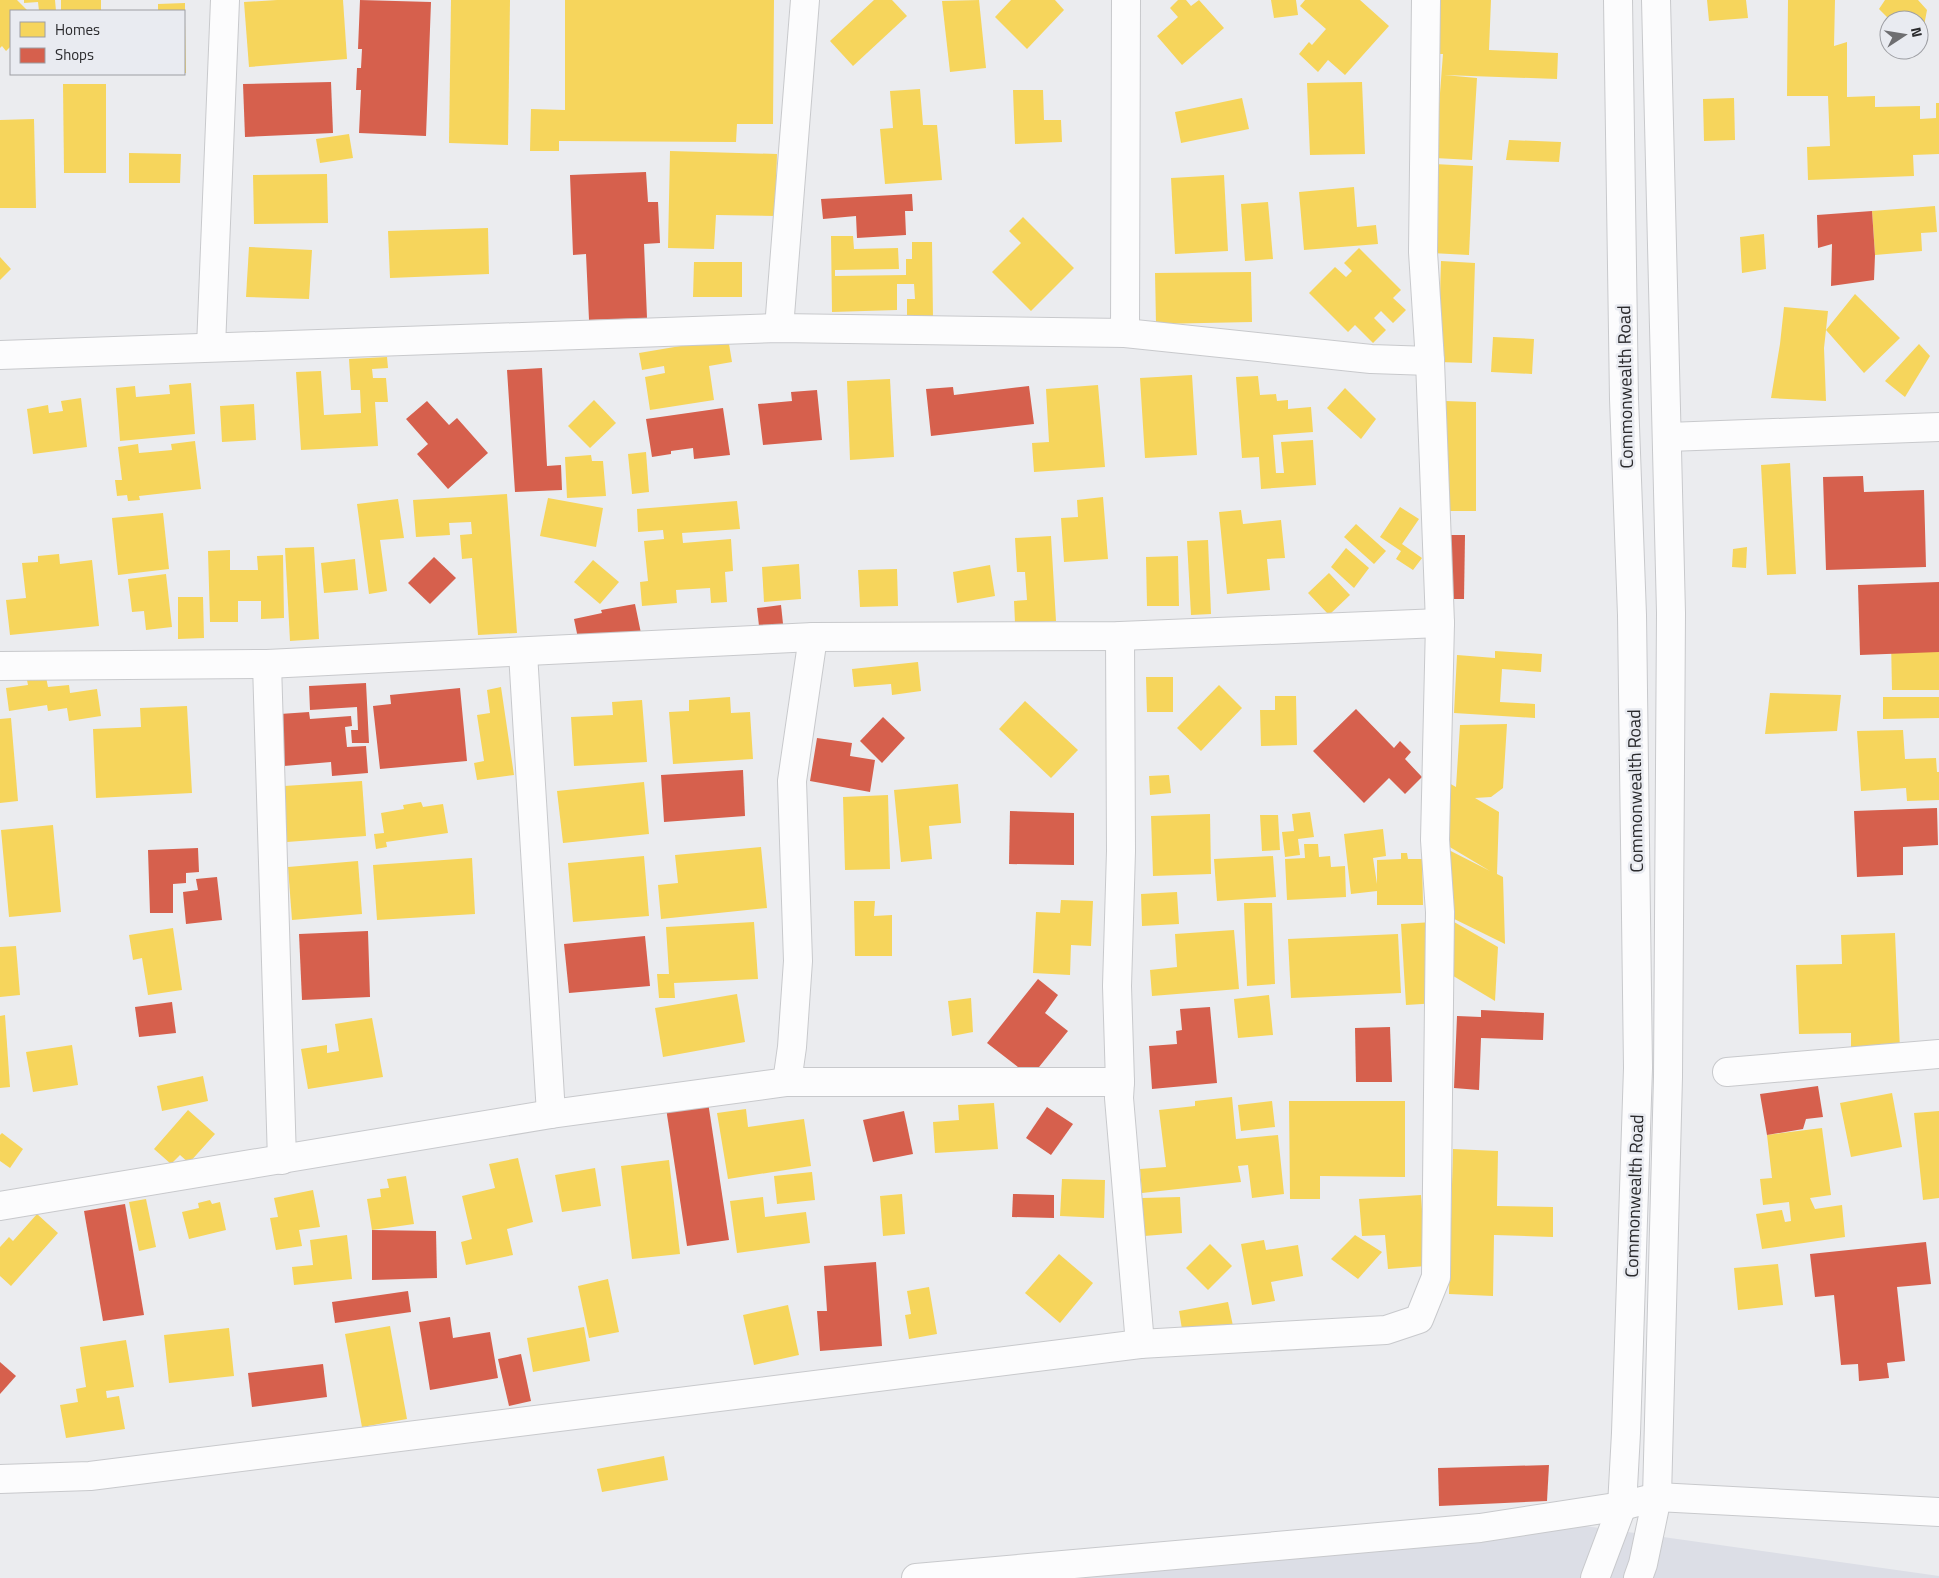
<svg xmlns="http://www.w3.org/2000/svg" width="1939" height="1578" viewBox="0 0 1939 1578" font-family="'Titillium Web',sans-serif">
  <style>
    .built { fill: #dcdee6 }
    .homes { fill: #f6d55c }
    .shops { fill: #d6604d }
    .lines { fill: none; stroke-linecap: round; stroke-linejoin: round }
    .street-casing { stroke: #c8c9cc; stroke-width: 30 }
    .secondary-casing { stroke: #c8c9cc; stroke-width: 30 }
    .street { stroke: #fcfcfd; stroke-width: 28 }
    .secondary { stroke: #fcfcfd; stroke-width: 28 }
    .labels { text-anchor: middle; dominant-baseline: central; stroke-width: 5; stroke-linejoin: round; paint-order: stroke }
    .street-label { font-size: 18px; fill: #2a2a2d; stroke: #e9ebf1 }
  </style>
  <rect width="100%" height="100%" fill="#ebecef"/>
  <path class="built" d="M1571,1524L1939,1576V1578H1066Z"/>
  <g class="homes">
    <path d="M0,0H17L28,11H11V46L6,51L2,46L0,48Z"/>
    <path d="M24,0H55L56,11H39L38,2L24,3Z"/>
    <rect x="61" y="0" width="40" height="11"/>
    <path d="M277,0H343L347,59L249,67L244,2Z"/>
    <path d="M451,0H510L508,145L449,143Z"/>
    <path d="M565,0H774L773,124H737L736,142L559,141V151H530L531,109L565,110Z"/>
    <path d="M874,0H892L907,16L853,66L830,41Z"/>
    <path d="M979,0L986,68L950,72L942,1Z"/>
    <path d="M1011,0H1055L1064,10L1027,49L995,17Z"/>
    <path d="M1178,0H1186L1191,6L1199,0L1224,28L1182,65L1157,36L1178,17L1170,8Z"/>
    <path d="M1271,0H1296L1298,15L1274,18Z"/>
    <path d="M1305,0H1360L1389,26L1345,75L1328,60L1318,72L1299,54L1309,42L1312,45L1326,29L1300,6Z"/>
    <path d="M1438,0H1491L1489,50L1558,53L1557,79L1444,75L1477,78L1472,160L1435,158L1443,54H1436Z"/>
    <path d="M1707,0H1746L1748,18L1709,21Z"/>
    <path d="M1788,0H1835L1834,46L1847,42V97L1875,96V107L1920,106V119L1936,118V103H1939V154L1913,155L1914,176L1808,180L1807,147L1830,146L1828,96H1787Z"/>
    <path d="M1885,0H1918L1927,10L1923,31L1919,33V20H1890L1879,9Z"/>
    <path d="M185,3V11H158V4Z"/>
    <path d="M184,22H185L186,73H184Z"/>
    <path d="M1362,82L1365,154L1310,155L1307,83Z"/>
    <path d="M63,84H106V173H64Z"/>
    <path d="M920,89L923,125H937L942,180L885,184L880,129L893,128L890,91Z"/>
    <path d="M1013,90H1043L1044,120H1061L1062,142L1015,144Z"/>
    <path d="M1242,98L1249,129L1181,143L1175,112Z"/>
    <path d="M1734,98L1735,140L1704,141L1703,99Z"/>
    <path d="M34,119L36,208H0V120Z"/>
    <path d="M349,134L353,158L320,163L316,139Z"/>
    <path d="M1509,140L1561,142L1559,162L1506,160Z"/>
    <path d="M670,151L777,154L775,216L716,215L714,249L668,248Z"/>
    <path d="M129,153L181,154L180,183H129Z"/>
    <path d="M1434,164L1473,166L1469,255L1431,253Z"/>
    <path d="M327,174L328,223L254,224L253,175Z"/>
    <path d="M1224,175L1228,251L1175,254L1171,178Z"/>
    <path d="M1354,187L1357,227L1376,225L1378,244L1304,250L1299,192Z"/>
    <path d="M1268,202L1273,259L1245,261L1241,204Z"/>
    <path d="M1935,206L1937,232L1921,233L1922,251L1875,255L1872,211Z"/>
    <path d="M1023,217L1074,268L1031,311L992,272L1021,243L1009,231Z"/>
    <path d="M488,228L489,274L390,278L388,231Z"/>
    <path d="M1764,234L1766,269L1742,273L1740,237Z"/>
    <path d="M831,236H853L854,249L898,248L899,269L835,270V276L906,275V259H912V242H932L933,318H907V299H915L914,284H897V310L832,312Z"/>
    <path d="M249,247L312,250L309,299L246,297Z"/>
    <path d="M1359,248L1401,290L1393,298L1406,310L1393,323L1381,311L1374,318L1386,330L1373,343L1355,325L1348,332L1309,293L1335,267L1346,277L1352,271L1344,263Z"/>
    <path d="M0,257L11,269L0,280Z"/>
    <path d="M1441,261L1475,263L1472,363L1438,362Z"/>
    <path d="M694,262H742V297H693Z"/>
    <path d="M1251,272L1252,322L1156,324L1155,273Z"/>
    <path d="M1855,294L1900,338L1864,373L1826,330L1824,348L1826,401L1771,398L1780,344L1784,307L1828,311L1826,330Z"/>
    <path d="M1493,337L1534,339L1532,374L1491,372Z"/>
    <path d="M728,338L732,362L709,366L714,400L650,410L645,377L665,373L664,366L642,370L639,353Z"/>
    <path d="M1919,344L1930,356L1905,397L1885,381Z"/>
    <path d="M387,357L388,368L372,369L373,378H386L388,402H375L378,446L301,450L296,372L321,371L324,415L361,413L360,390H351L349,359Z"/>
    <path d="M1192,375L1197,455L1145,458L1140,378Z"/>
    <path d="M1258,376L1260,395L1276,394L1277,401L1288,400V409L1311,407L1313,432L1273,435L1276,473H1284L1281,442L1313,440L1316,485L1261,489L1259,457L1242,458L1236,377Z"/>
    <path d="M890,379L894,457L850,460L847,381Z"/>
    <path d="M191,383L195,434L120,441L116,388L135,386L136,397L170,394L169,385Z"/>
    <path d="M1098,385L1105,467L1034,472L1032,443L1049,442L1046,389Z"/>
    <path d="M1345,388L1376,419L1361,439L1327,408Z"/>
    <path d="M81,398L87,447L33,454L27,409L48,405L49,413L63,411L61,401Z"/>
    <path d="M594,400L616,423L590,448L568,426Z"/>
    <path d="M1445,401L1476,402V511H1444Z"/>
    <path d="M254,404L256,440L222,442L220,406Z"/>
    <path d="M195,441L201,489L139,496L140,500L128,501L127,495L117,496L115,480H122L118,447L138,444L139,453L172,450L171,444Z"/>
    <path d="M646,452L649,492L632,494L628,454Z"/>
    <path d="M591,455L592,461H603L606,496L567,498L565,457Z"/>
    <path d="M1790,463L1796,574L1767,575L1761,465Z"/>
    <path d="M507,494L517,633L478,635L472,558L462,559L460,535L472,534L471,522L449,523L450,535L416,537L413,500Z"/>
    <path d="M1103,497L1108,559L1064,562L1061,518L1078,517L1077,500Z"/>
    <path d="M548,498L603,508L596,547L540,536Z"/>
    <path d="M398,499L404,538L380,540L387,591L369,594L357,504Z"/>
    <path d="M737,501L740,529L682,533L683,543L731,539L733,571L725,572L727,602L711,603L710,588L676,590L677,603L642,606L640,582L648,581L644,541L664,539L663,530L638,532L637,509Z"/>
    <path d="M1400,507L1419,519L1402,544L1422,558L1413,570L1396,559L1401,551L1380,537Z"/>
    <path d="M1241,510L1243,524L1281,520L1285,558L1267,559L1270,590L1227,594L1219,512Z"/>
    <path d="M163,513L169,569L118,575L112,518Z"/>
    <path d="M1356,524L1386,551L1374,564L1344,537Z"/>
    <path d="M1051,536L1056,621L1015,623L1014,601L1027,600L1025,572H1017L1015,538Z"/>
    <path d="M1208,540L1211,614L1191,615L1187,541Z"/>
    <path d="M314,547L319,639L290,641L285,548Z"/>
    <path d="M1747,547L1746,568L1732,567L1733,549Z"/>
    <path d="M1346,548L1369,568L1354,588L1331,567Z"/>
    <path d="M230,550V570H258L257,556L283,555L284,618L261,619V601H238V622H210L208,551Z"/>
    <path d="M59,554L60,564L92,560L99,626L10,635L6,600L26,598L22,563L38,562V556Z"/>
    <path d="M1178,556L1179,606H1147L1146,557Z"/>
    <path d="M355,559L358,590L324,593L321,563Z"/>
    <path d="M593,560L619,582L600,604L574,582Z"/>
    <path d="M799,564L801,599L764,602L762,567Z"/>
    <path d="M990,565L995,596L957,603L953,572Z"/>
    <path d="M897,569L898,606L860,607L858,570Z"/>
    <path d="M1329,573L1350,595L1329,615L1308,593Z"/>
    <path d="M166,574L172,627L146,630L144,611L132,612L128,579Z"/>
    <path d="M178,597H203L204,638L178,639Z"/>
    <path d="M1939,640V690H1892L1891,641Z"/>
    <path d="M1495,651L1542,654L1541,672L1502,669L1500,702L1535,704V718L1454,713L1457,655L1495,658Z"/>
    <path d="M918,662L921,691L892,695L891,684L854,687L852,669Z"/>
    <path d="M46,677L48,687L69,685L70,693L97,689L101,716L69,721L67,708L48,711L47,705L9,711L6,688L28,685L27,680Z"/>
    <path d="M1146,677H1173V712H1147Z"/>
    <path d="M1219,685L1242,708L1201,751L1177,728Z"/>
    <path d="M501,687L514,775L477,780L474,763L484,761L477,715L490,713L487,690Z"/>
    <path d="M1770,693L1841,695L1837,731L1765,734Z"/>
    <path d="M1275,696H1296L1297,745L1261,746L1260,710H1275Z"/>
    <path d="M730,697L731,713L750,712L753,759L673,764L669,712L689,711V700Z"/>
    <path d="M1883,697H1939V718L1883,719Z"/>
    <path d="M642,700L647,762L574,766L571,717L613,715L612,702Z"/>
    <path d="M1025,701L1078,750L1051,778L999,729Z"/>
    <path d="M187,706L192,793L96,798L93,729L141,727L140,708Z"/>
    <path d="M11,718L18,801L0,803V719Z"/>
    <path d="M1507,724L1503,788L1491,797L1475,798L1499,812L1497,874L1503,877L1505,944L1440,912L1439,845L1490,871L1438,840L1440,778L1456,787L1460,725Z"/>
    <path d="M1903,730L1905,759L1936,758L1937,772H1939V800L1907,801L1906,788L1861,791L1857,731Z"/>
    <path d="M1169,775L1171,793L1150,795L1149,776Z"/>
    <path d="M362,781L366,836L287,842L284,786Z"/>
    <path d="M644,782L649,834L563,843L557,791Z"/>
    <path d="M958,784L961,823L929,826L932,859L901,862L894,790Z"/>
    <path d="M888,795L890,869L845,870L843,797Z"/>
    <path d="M421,802L423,807L443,804L448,833L386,842L387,847L376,849L374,834L384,833L381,813L404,809L403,805Z"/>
    <path d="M1310,812L1314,837L1298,839L1300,855L1285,857L1282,832L1294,831L1292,814Z"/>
    <path d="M1210,814L1211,874L1153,876L1151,816Z"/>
    <path d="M1260,815H1278L1280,850L1262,851Z"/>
    <path d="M53,825L61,912L9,917L1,830Z"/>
    <path d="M1383,829L1386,856L1373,858L1377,884V860L1401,859V853H1407L1408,859H1422L1423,905H1377V891L1351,894L1344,834Z"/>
    <path d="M1304,844H1318L1319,857L1330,856L1331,867L1345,866L1346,897L1287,900L1285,859L1305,858Z"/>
    <path d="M761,847L767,908L661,919L658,885L678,883L675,855Z"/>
    <path d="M644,856L649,916L573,922L568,863Z"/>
    <path d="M1273,856L1276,897L1217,901L1214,859Z"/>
    <path d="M472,858L475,914L377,920L373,865Z"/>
    <path d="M358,861L362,914L292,920L288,867Z"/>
    <path d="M1177,892L1179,924L1142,926L1141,894Z"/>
    <path d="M1061,900L1093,901L1091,946L1071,945L1070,975L1033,973L1036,912L1060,913Z"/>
    <path d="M854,901H875L874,916L892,915V956H855Z"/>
    <path d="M1244,903H1272L1275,984L1247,986Z"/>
    <path d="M1440,914L1498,947L1495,1001L1440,968Z"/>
    <path d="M754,922L758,979L674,983L675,998H659L657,974H669L666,927Z"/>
    <path d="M1433,922L1438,1003L1406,1005L1401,924Z"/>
    <path d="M173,928L182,990L148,995L142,958L133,960L129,935Z"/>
    <path d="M1234,930L1239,989L1152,996L1150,970L1177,967L1175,934Z"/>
    <path d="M1895,933L1900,1050L1851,1052V1033L1799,1034L1796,965L1842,964L1841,935Z"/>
    <path d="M1398,934L1401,993L1291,998L1288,939Z"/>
    <path d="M16,946L20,995L0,997V947Z"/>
    <path d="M737,994L745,1042L663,1057L655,1008Z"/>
    <path d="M1269,995L1273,1035L1238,1038L1234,999Z"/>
    <path d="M971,998L973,1032L952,1036L948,1001Z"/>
    <path d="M5,1015L10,1087L0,1088V1016Z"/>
    <path d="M372,1018L383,1077L308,1089L301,1049L327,1045V1053L339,1051L335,1024Z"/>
    <path d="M72,1045L78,1085L33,1092L26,1052Z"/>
    <path d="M203,1076L208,1101L162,1111L157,1086Z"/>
    <path d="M1892,1093L1902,1147L1851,1157L1840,1103Z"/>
    <path d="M1232,1097L1236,1139L1278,1135L1284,1194L1252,1198L1248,1165L1238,1166L1241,1182L1142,1193L1140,1169L1166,1167L1159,1110L1195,1106V1101Z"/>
    <path d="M1272,1101L1275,1127L1241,1131L1238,1105Z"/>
    <path d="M1289,1101H1405V1177L1320,1176V1199H1290Z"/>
    <path d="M994,1103L998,1149L935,1153L933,1122L959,1120L958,1105Z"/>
    <path d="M746,1109L748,1127L804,1119L811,1166L728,1179L717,1113Z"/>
    <path d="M188,1110L215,1134L189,1163L180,1155L171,1164L154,1149Z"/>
    <path d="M1939,1111V1198L1923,1200L1914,1113Z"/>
    <path d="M1822,1128L1831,1195L1810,1198L1815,1209L1842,1205L1845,1237L1762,1249L1756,1214L1782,1210L1785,1222L1791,1221L1789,1202L1763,1205L1760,1179L1772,1178L1767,1135Z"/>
    <path d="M2,1133L23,1149L10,1168L0,1161V1135Z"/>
    <path d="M1453,1149L1498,1151L1497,1206L1553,1207V1237L1494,1235L1493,1296L1449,1294Z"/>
    <path d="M518,1158L533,1222L507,1229L513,1255L466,1265L461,1242L472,1239L462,1196L495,1188L489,1164Z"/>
    <path d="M669,1160L680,1254L632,1259L621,1166Z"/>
    <path d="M595,1168L601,1206L562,1212L555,1175Z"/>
    <path d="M812,1172L815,1200L777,1204L774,1176Z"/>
    <path d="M406,1176L414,1224L372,1230L367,1199L381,1197L380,1189L389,1188L387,1179Z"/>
    <path d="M1062,1179L1105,1180L1104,1218L1060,1216Z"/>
    <path d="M313,1190L320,1227L299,1230L302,1246L276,1250L270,1218L278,1217L274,1198Z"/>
    <path d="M902,1194L905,1234L883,1236L880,1196Z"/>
    <path d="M1421,1195L1426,1266L1388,1269L1385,1235L1362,1236L1359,1199Z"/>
    <path d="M763,1197L765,1217L806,1212L810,1243L737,1253L730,1201Z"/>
    <path d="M1180,1197L1182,1233L1144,1236L1142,1198Z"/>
    <path d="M146,1199L156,1247L139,1251L129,1202Z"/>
    <path d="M210,1200L212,1204L220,1202L226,1230L189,1239L182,1212L199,1208L198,1203Z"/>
    <path d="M37,1214L58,1233L11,1286L0,1276V1247L9,1237L13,1241Z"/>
    <path d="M347,1235L352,1279L294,1285L292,1267L313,1265L310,1240Z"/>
    <path d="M1355,1235L1382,1252L1358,1279L1331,1259Z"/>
    <path d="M1264,1240L1266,1250L1298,1245L1303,1276L1271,1282L1275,1301L1252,1305L1241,1244Z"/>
    <path d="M1210,1244L1232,1266L1208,1290L1186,1268Z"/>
    <path d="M1059,1254L1093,1283L1060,1323L1025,1293Z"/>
    <path d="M1778,1264L1783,1305L1738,1310L1734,1268Z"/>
    <path d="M608,1279L619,1332L589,1338L578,1286Z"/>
    <path d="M929,1287L937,1334L909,1339L905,1315L911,1314L907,1291Z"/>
    <path d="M1228,1302L1233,1326L1183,1335L1179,1311Z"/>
    <path d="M788,1305L799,1355L754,1365L743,1315Z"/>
    <path d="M390,1326L407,1419L362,1427L345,1334Z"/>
    <path d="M584,1327L590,1361L533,1372L527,1338Z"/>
    <path d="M229,1328L234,1376L169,1383L164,1335Z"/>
    <path d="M126,1340L134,1387L106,1391L107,1398L119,1396L125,1429L66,1438L60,1405L78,1402L76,1389L86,1387L80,1347Z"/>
    <path d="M664,1456L668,1480L602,1492L597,1469Z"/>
  </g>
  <g class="shops">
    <path d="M360,0L431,2L426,136L359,133L361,90H356L357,68H361L362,49H358Z"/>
    <path d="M331,82L333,133L245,137L243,84Z"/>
    <path d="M646,172L648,202H658L660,243L644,244L647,318L589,320L586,254L573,255L570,175Z"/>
    <path d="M912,194L913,211H905L906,235L857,238L856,216L823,219L821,199Z"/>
    <path d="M1872,211L1875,255L1874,280L1831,286L1832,244L1818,248L1817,215Z"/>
    <path d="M542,368L547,466L561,465L562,490L515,492L507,370Z"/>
    <path d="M1029,386L1034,424L931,436L926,389L953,387L954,395Z"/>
    <path d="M817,390L822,440L763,445L758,404L792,401L791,392Z"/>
    <path d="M427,401L449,425L457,418L488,453L448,489L417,454L428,444L406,419Z"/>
    <path d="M723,408L730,455L694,459L693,448L671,451V454L652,457L646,419Z"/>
    <path d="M1863,476L1864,492L1924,490L1926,567L1826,570L1823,477Z"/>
    <path d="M1449,535H1465L1464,599H1448Z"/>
    <path d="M434,557L456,578L430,604L408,583Z"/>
    <path d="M1939,582V652L1860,655L1858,585Z"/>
    <path d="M635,604L642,638L579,643L574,619L602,613L601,610Z"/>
    <path d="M781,605L784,633L760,635L757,608Z"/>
    <path d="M366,683L369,743H352L351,730H358L357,707L310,710L309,686Z"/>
    <path d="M460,688L467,761L380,769L373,706L391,704L390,695Z"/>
    <path d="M1356,709L1394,748L1400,741L1411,752L1405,759L1422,777L1405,794L1389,778L1364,803L1313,751Z"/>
    <path d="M309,712L310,719L351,716L352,726L345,727L347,747L366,746L368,773L332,776L331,762L284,766L280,714Z"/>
    <path d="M883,717L905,738L882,763L860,741Z"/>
    <path d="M817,738L852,743L850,756L875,760L870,792L810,781Z"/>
    <path d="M743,770L745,816L664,822L661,775Z"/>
    <path d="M1937,808L1938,845L1903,847V875L1857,877L1854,811Z"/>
    <path d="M1010,811L1074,813V865L1009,864Z"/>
    <path d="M198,848L199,872L186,873V883L173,884V913H150L148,850Z"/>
    <path d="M217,877L222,920L186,924L183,892L198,890L196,879Z"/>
    <path d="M368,931L370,997L302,1000L299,934Z"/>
    <path d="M645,936L650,986L569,993L564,944Z"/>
    <path d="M1038,979L1058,995L1045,1013L1068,1031L1031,1077L987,1043Z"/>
    <path d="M172,1002L176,1033L139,1037L135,1007Z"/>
    <path d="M1210,1007L1217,1083L1152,1089L1149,1046L1177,1044L1176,1031L1182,1030L1180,1009Z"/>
    <path d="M1481,1010L1544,1013L1543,1040L1481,1038L1479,1090L1454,1088L1457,1016L1481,1017Z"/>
    <path d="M1390,1027L1392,1082H1356L1355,1028Z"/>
    <path d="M1818,1086L1823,1117L1806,1119L1803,1129L1767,1135L1760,1094Z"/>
    <path d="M708,1102L729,1240L687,1246L666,1108Z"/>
    <path d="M1047,1107L1073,1124L1051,1155L1026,1138Z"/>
    <path d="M904,1111L913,1154L873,1162L863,1120Z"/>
    <path d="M1013,1194L1054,1195V1218L1012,1217Z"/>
    <path d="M125,1204L144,1315L103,1321L84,1211Z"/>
    <path d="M372,1230L436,1231L437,1278L372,1280Z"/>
    <path d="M1926,1242L1931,1284L1897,1287L1905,1361L1887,1363L1889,1378L1859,1381L1858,1364L1841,1365L1834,1295L1815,1297L1810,1254Z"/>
    <path d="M876,1262L882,1346L820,1351L817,1311H827L824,1266Z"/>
    <path d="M408,1291L411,1312L335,1323L332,1302Z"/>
    <path d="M450,1317L453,1338L490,1332L498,1378L430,1390L419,1322Z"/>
    <path d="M521,1354L531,1401L509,1406L498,1359Z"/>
    <path d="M0,1362L16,1376L0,1394Z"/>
    <path d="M323,1364L327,1397L252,1407L248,1373Z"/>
    <path d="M1549,1465L1547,1501L1439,1506L1438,1468Z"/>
  </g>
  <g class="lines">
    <defs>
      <g id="street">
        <path d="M779,328L805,0"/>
        <path d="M1125,333L1126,0"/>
        <path d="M211,347L225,0"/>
        <path d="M0,355L779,328L1125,333L1371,359L1430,361"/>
        <path d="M1668,437L1939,427"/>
        <path d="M1120,636L1121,851L1117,986L1120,1082L1119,1098L1140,1344"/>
        <path d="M523,653L551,1114"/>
        <path d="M267,664L282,1160"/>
        <path d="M0,666L267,664L813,637L1120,636L1440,623"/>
        <path d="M1727,1072L1939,1054"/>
        <path d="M787,1082L792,1047L798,961L792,781L813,637"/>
        <path d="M0,1206L551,1114L787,1082H1120"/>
        <path d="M0,1479L90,1476L1140,1344L1386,1330L1419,1319L1436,1277L1440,912L1435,840L1440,623L1430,361L1423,252L1426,0"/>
        <path d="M916,1578L1480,1528L1622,1506L1657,1497L1939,1512"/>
      </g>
      <g id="secondary">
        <path d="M1595,1578L1622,1506L1626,1433L1638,1068L1632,615L1624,399L1618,0"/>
        <path d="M1638,1578L1643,1564L1657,1497L1668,1077L1671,613L1656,0"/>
      </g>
    </defs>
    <use href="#street" class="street-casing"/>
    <use href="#secondary" class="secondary-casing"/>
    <use href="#street" class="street"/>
    <use href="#secondary" class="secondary"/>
  </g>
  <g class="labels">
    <g class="street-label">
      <text transform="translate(1625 387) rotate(-91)">Commonwealth Road</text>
      <text transform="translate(1635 791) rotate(-91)">Commonwealth Road</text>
      <text transform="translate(1634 1196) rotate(-88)">Commonwealth Road</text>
    </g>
  </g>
  <rect x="10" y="10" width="175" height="65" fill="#e9ebf1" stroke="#9d9ea3"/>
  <rect x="20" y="22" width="25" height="15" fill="#f6d55c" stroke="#9d9ea3"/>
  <text x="55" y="35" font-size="15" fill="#2a2a2d">Homes</text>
  <rect x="20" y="48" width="25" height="15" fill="#d6604d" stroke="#9d9ea3"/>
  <text x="55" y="60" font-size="15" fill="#2a2a2d">Shops</text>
  <g transform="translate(1904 35) rotate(78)"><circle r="24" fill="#e9ebf1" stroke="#9d9ea3"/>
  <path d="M0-4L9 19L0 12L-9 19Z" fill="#6e6e71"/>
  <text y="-8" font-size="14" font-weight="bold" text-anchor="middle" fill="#2a2a2d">N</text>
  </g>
</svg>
